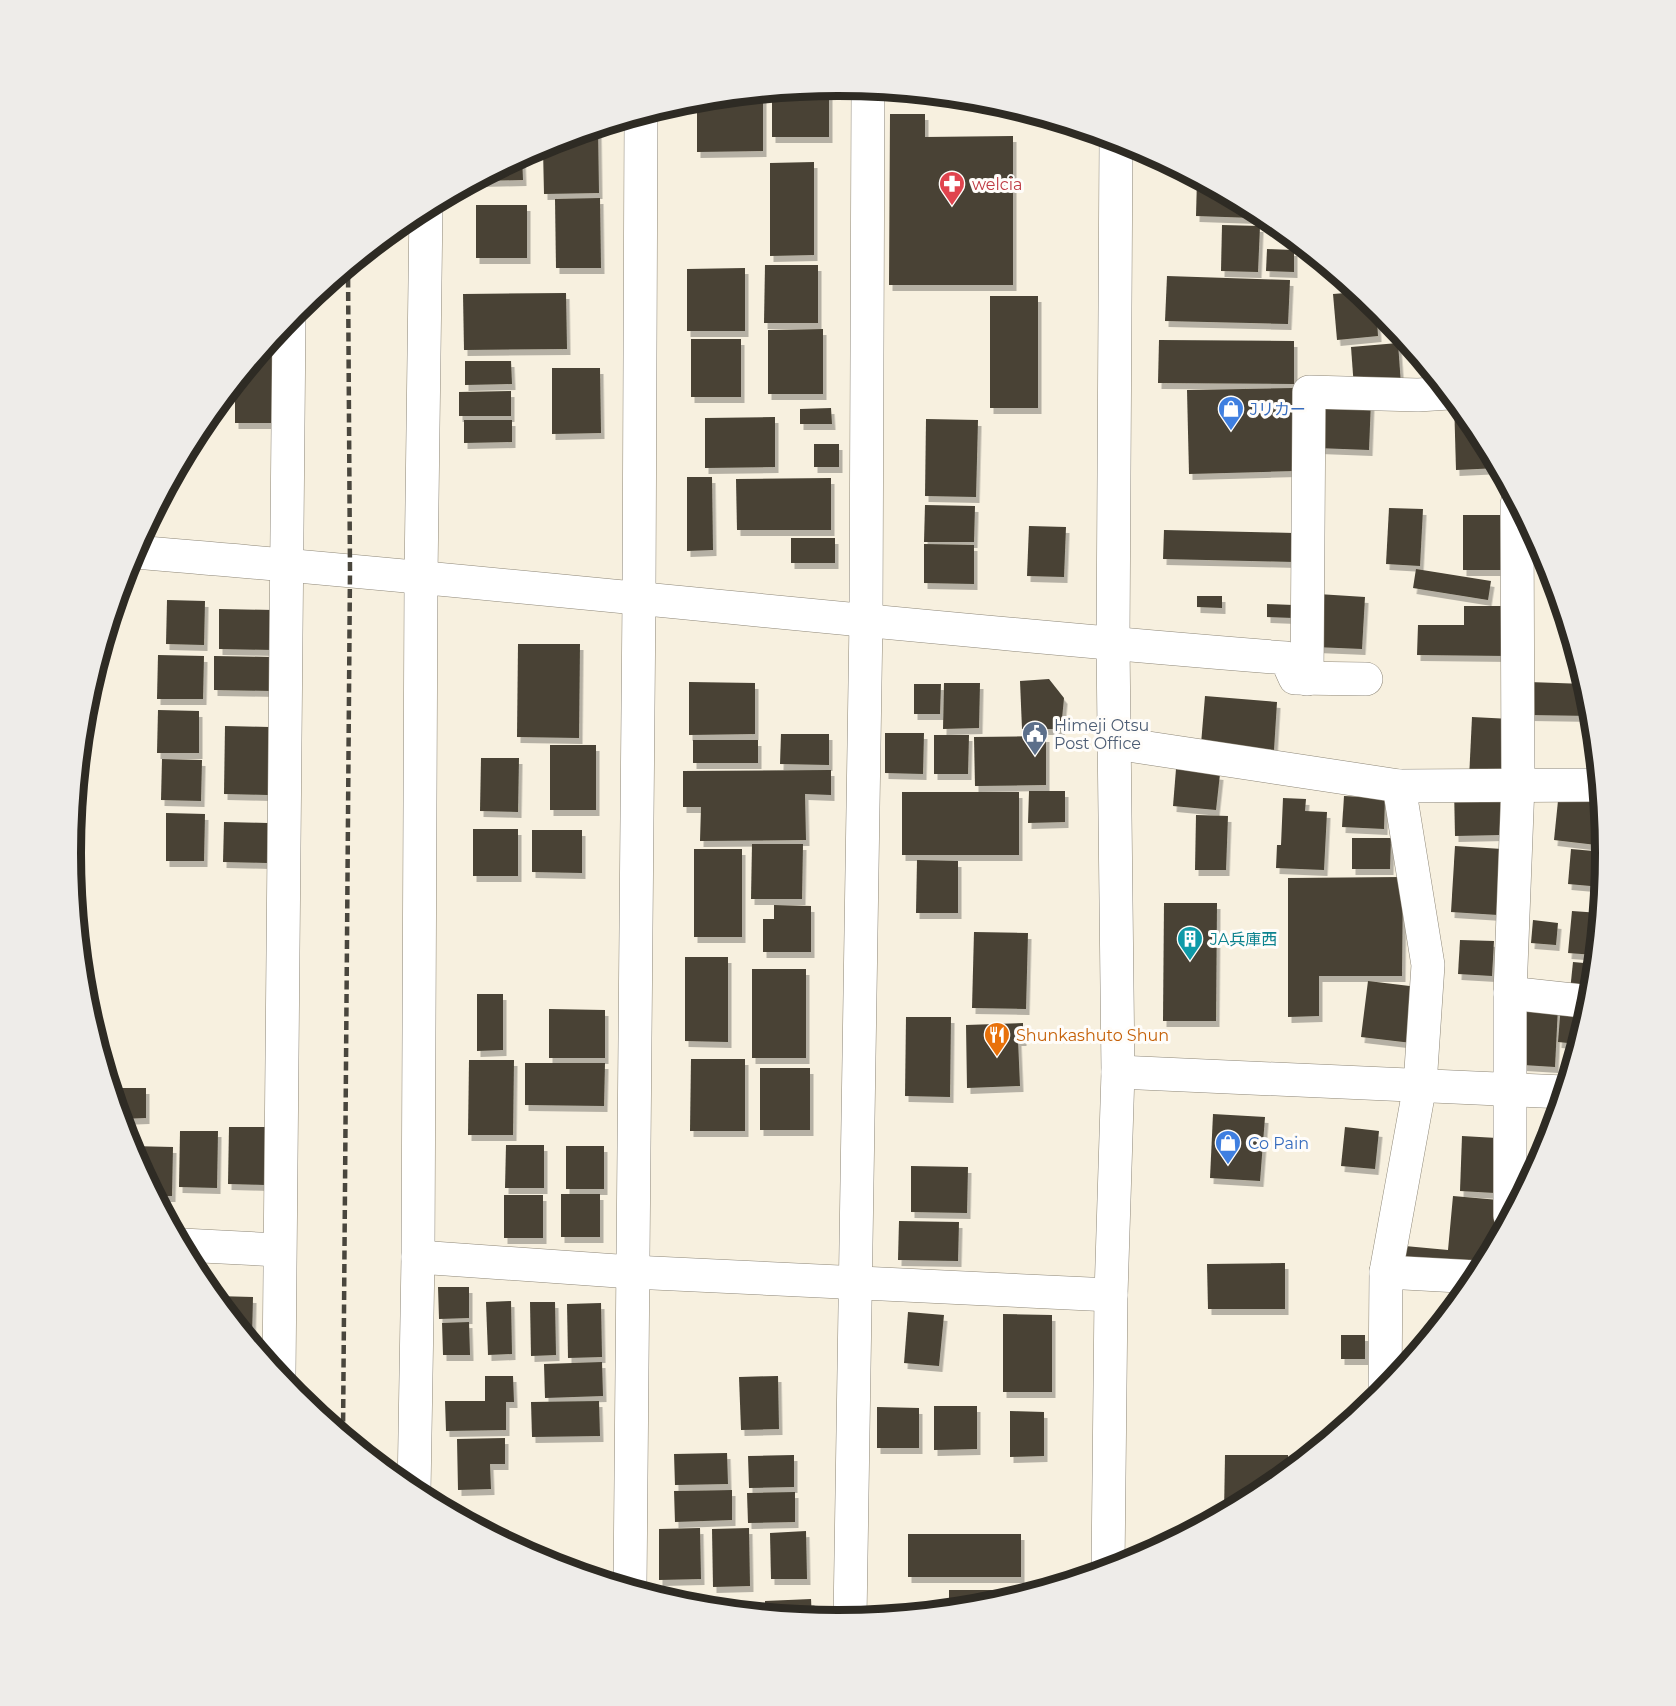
<svg xmlns="http://www.w3.org/2000/svg" width="1676" height="1706" viewBox="0 0 1676 1706" font-family="Montserrat,'Noto Sans JP',sans-serif">
  <style>
    .building { fill: #484234; filter: url(#shadow) }
    .lines { fill: none; stroke-linecap: round; stroke-linejoin: round }
    .minor-casing { stroke: #8e8778; stroke-width: 34 }
    .minor { stroke: #fff; stroke-width: 33 }
    .rail { stroke: #49463d; stroke-width: 4.5; stroke-dasharray: 9 4.5; stroke-linecap: butt }
    .labels { text-anchor: middle; dominant-baseline: central; stroke-width: 6; stroke-linejoin: round; paint-order: stroke }
    .health-label { font-size: 16px; fill: #be3a42; stroke: #fffdfa; text-anchor: start }
    .shop-label { font-size: 16px; fill: #366cbe; stroke: #fffdfa; text-anchor: start }
    .service-label { font-size: 16px; fill: #4e5e75; stroke: #fffdfa; text-anchor: start }
    .culture-label { font-size: 16px; fill: #0d838f; stroke: #fffdfa; text-anchor: start }
    .food-label { font-size: 16px; fill: #c56008; stroke: #fffdfa; text-anchor: start }
    .rim { fill: none; stroke: #2e2b24; stroke-width: 8 }
  </style>
  <defs>
    <filter id="shadow"><feDropShadow dx="3.5" dy="6" stdDeviation="0" flood-color="#0004"/></filter>
  </defs>
  <rect width="100%" height="100%" fill="#f7f0df"/>
  <g class="building">
    <path d="M791,90H829V137H772V92Z"/>
    <path d="M763,93V151L697,152V99Z"/>
    <path d="M890,114H925V137L1013,136V285H889Z"/>
    <path d="M598,128L599,193L544,194L543,149H551V142Z"/>
    <path d="M522,156L523,180L476,181L512,161Z"/>
    <path d="M814,162V255L770,256V163Z"/>
    <path d="M1197,179L1254,210V218L1196,216Z"/>
    <path d="M600,198L601,268H556L555,199Z"/>
    <rect x="476" y="205" width="51" height="53"/>
    <path d="M1222,225L1260,226L1258,272L1221,271Z"/>
    <path d="M1267,249L1294,250V272L1266,271Z"/>
    <path d="M765,265H818V323H764Z"/>
    <path d="M745,268V331H687V269Z"/>
    <path d="M1167,276L1290,280L1288,324L1165,321Z"/>
    <path d="M1358,292L1376,306L1378,336L1337,340L1333,294Z"/>
    <path d="M566,293L567,349L464,350L463,294Z"/>
    <rect x="990" y="296" width="48" height="112"/>
    <path d="M823,329V394H768V330Z"/>
    <path d="M275,336L273,423H235V384Z"/>
    <rect x="691" y="339" width="50" height="58"/>
    <path d="M1159,340L1294,341V384L1158,383Z"/>
    <path d="M1398,343L1401,385L1354,388L1351,347Z"/>
    <path d="M465,361H511L512,384L465,385Z"/>
    <path d="M1424,363L1444,387H1424Z"/>
    <path d="M552,368H600L601,433L552,434Z"/>
    <path d="M1294,388L1295,471L1189,474L1187,390Z"/>
    <path d="M511,391V416H459V392Z"/>
    <path d="M1319,398L1371,400L1369,450L1317,448Z"/>
    <path d="M1454,400L1476,427L1499,468L1456,470Z"/>
    <path d="M831,408L832,424H800V409Z"/>
    <path d="M775,417V467L705,468V418Z"/>
    <path d="M926,419L978,420L976,497L925,496Z"/>
    <path d="M464,420H512V442L464,443Z"/>
    <rect x="814" y="444" width="25" height="23"/>
    <path d="M687,477H712L713,550L687,551Z"/>
    <path d="M831,478V530H737L736,479Z"/>
    <path d="M925,505L975,506L974,542H924Z"/>
    <path d="M1389,508L1423,509L1420,566L1386,564Z"/>
    <rect x="1463" y="515" width="46" height="55"/>
    <path d="M1029,526L1066,527L1064,577L1027,576Z"/>
    <path d="M1164,530L1294,533V562L1163,559Z"/>
    <rect x="791" y="538" width="44" height="25"/>
    <path d="M924,544L974,545V584L924,583Z"/>
    <path d="M1416,569L1491,581L1488,600L1413,588Z"/>
    <path d="M1318,594L1365,597L1362,649L1315,647Z"/>
    <path d="M1197,596H1222V608L1197,607Z"/>
    <path d="M167,600L205,601L204,645L166,644Z"/>
    <path d="M1267,604L1294,605L1293,618L1267,617Z"/>
    <path d="M1464,606H1508V656L1417,655L1418,625H1464Z"/>
    <path d="M219,609L274,610L273,650L219,649Z"/>
    <path d="M518,644H580L579,738L517,737Z"/>
    <path d="M158,655L204,656L203,699H157Z"/>
    <path d="M214,656L273,657V691L214,690Z"/>
    <path d="M1049,679L1064,698L1061,729H1022L1020,681Z"/>
    <path d="M689,682L755,683V734L689,735Z"/>
    <path d="M1529,682L1585,684L1591,704L1592,716L1528,715Z"/>
    <path d="M944,683H980L979,728L943,729Z"/>
    <path d="M914,684H941L940,714H914Z"/>
    <path d="M1205,696L1277,702L1274,750L1201,744Z"/>
    <path d="M158,710L199,711V753H157Z"/>
    <path d="M1472,717L1511,719L1507,781L1469,779Z"/>
    <path d="M225,726L269,727L268,795L224,794Z"/>
    <path d="M885,733H924L923,774L885,773Z"/>
    <path d="M781,734H829V765L780,764Z"/>
    <path d="M934,735H969L968,774H934Z"/>
    <path d="M1046,736V785L975,786L974,737Z"/>
    <rect x="693" y="740" width="65" height="23"/>
    <rect x="550" y="745" width="46" height="65"/>
    <path d="M481,758H519L518,812L480,811Z"/>
    <path d="M162,759L202,760L201,801L161,800Z"/>
    <path d="M1176,769L1220,774L1216,810L1173,806Z"/>
    <path d="M831,770V795L805,794L806,840L700,841L701,807H683V771Z"/>
    <path d="M1454,788H1500L1501,835L1455,836Z"/>
    <path d="M1029,791H1065V822L1028,823Z"/>
    <path d="M1559,791L1600,796L1605,846L1554,840Z"/>
    <rect x="902" y="792" width="117" height="63"/>
    <path d="M1344,796L1385,798L1384,829L1342,827Z"/>
    <path d="M1283,798L1306,799L1305,811L1327,812L1324,870L1276,868L1277,845H1281Z"/>
    <path d="M166,813L205,814L204,861H166Z"/>
    <path d="M1196,815L1228,816L1226,870H1195Z"/>
    <path d="M224,822L268,823L267,863L223,862Z"/>
    <rect x="473" y="829" width="45" height="47"/>
    <path d="M532,830H582V873L532,872Z"/>
    <path d="M1352,838H1391L1390,869H1352Z"/>
    <path d="M752,844H803L802,899H751Z"/>
    <path d="M1455,846L1502,849L1498,915L1451,912Z"/>
    <rect x="694" y="849" width="48" height="88"/>
    <path d="M1571,849L1605,852L1602,887L1568,884Z"/>
    <path d="M917,860L958,861V913H916Z"/>
    <path d="M1403,877L1402,976H1319V1016L1288,1017V878Z"/>
    <path d="M1164,903H1217L1216,1021H1163Z"/>
    <path d="M774,905L811,906V952H763V919H774Z"/>
    <path d="M1572,911L1600,913L1595,955L1568,953Z"/>
    <path d="M1533,920L1558,923L1556,945L1531,943Z"/>
    <path d="M974,932L1028,933L1026,1009L972,1008Z"/>
    <path d="M1460,940L1494,941L1492,976L1458,974Z"/>
    <path d="M685,957H728V1042L685,1041Z"/>
    <path d="M1573,962L1595,964L1592,993L1570,991Z"/>
    <rect x="752" y="969" width="54" height="89"/>
    <path d="M1368,981L1418,987L1412,1043L1361,1037Z"/>
    <path d="M477,994H503V1050L477,1051Z"/>
    <path d="M1561,1004L1590,1007L1578,1044L1558,1042Z"/>
    <path d="M1526,1005L1558,1007L1555,1067L1523,1065Z"/>
    <path d="M549,1009L605,1010V1058H549Z"/>
    <path d="M906,1017H951L950,1097L905,1096Z"/>
    <path d="M1023,1023V1040H1018L1020,1086L967,1088L966,1025Z"/>
    <path d="M691,1059H745V1131H690Z"/>
    <path d="M469,1060H514L513,1135H468Z"/>
    <path d="M525,1063H605L604,1106L525,1105Z"/>
    <rect x="760" y="1068" width="50" height="62"/>
    <path d="M111,1088H146V1118L120,1119Z"/>
    <path d="M1213,1114L1265,1117L1260,1181L1210,1178Z"/>
    <path d="M229,1127H267L266,1185L228,1184Z"/>
    <path d="M1345,1127L1379,1131L1375,1169L1341,1166Z"/>
    <path d="M180,1131H218L217,1188L179,1187Z"/>
    <path d="M1462,1136L1497,1138L1495,1193L1460,1191Z"/>
    <path d="M506,1145H544V1188H505Z"/>
    <path d="M131,1146L173,1147L172,1196H155L131,1151Z"/>
    <rect x="566" y="1146" width="38" height="43"/>
    <path d="M911,1166L968,1167L967,1213L911,1212Z"/>
    <rect x="561" y="1194" width="39" height="43"/>
    <rect x="504" y="1195" width="39" height="43"/>
    <path d="M1453,1196L1499,1200L1495,1244L1480,1271L1404,1265L1405,1246L1448,1250Z"/>
    <path d="M899,1221L959,1222L958,1261L898,1260Z"/>
    <path d="M1285,1263V1309H1208L1207,1264Z"/>
    <path d="M438,1287H469V1318L439,1319Z"/>
    <path d="M216,1296L253,1297L252,1338H248L216,1299Z"/>
    <path d="M511,1301L512,1354L488,1355L486,1302Z"/>
    <path d="M530,1302H555L556,1355L531,1356Z"/>
    <path d="M601,1303L602,1357L568,1358L567,1304Z"/>
    <path d="M908,1312L944,1315L939,1366L904,1363Z"/>
    <path d="M1003,1314L1052,1315V1392H1003Z"/>
    <path d="M469,1322L470,1355H443L442,1323Z"/>
    <rect x="1341" y="1335" width="24" height="24"/>
    <path d="M602,1362L603,1396L545,1398L544,1364Z"/>
    <path d="M485,1376H513L514,1402H506V1430L446,1431L445,1401H485Z"/>
    <path d="M778,1376L779,1429L741,1430L739,1377Z"/>
    <path d="M599,1401L600,1436L532,1437L531,1402Z"/>
    <path d="M934,1406H977V1449L934,1450Z"/>
    <path d="M877,1407L919,1408V1448H877Z"/>
    <path d="M1010,1411L1044,1412V1456L1010,1457Z"/>
    <path d="M505,1438V1464H490L491,1489L458,1490L457,1439Z"/>
    <path d="M727,1453L728,1484L675,1485L674,1454Z"/>
    <path d="M794,1455V1487L749,1488L748,1456Z"/>
    <path d="M1225,1455H1288V1472L1264,1491L1224,1513Z"/>
    <path d="M732,1490V1520L675,1522L674,1491Z"/>
    <path d="M795,1492V1522L748,1523L747,1493Z"/>
    <path d="M700,1528L701,1579L659,1580V1529Z"/>
    <path d="M749,1528L750,1586L713,1587L712,1529Z"/>
    <path d="M806,1531L807,1579H771L770,1533Z"/>
    <rect x="908" y="1534" width="113" height="43"/>
    <path d="M949,1590H1005V1600L987,1606L949,1610Z"/>
    <path d="M811,1599L812,1618L765,1613V1601Z"/>
    <path d="M722,1600V1609L688,1606L673,1601Z"/>
  </g>
  <g class="lines">
    <defs>
      <g id="minor">
        <path d="M133,552C518,583 901,628 1286,658L1295,678L1366,679"/>
        <path d="M1307,679L1309,392L1418,395L1449,393"/>
        <path d="M1115,743L1399,786L1428,965L1420,1085L1386,1272L1385,1390"/>
        <path d="M1399,786L1599,785"/>
        <path d="M1510,993L1591,1002"/>
        <path d="M1118,1072L1564,1092"/>
        <path d="M1510,1216V993L1518,784L1517,504"/>
        <path d="M182,1245L279,1250"/>
        <path d="M418,1257L632,1272L1111,1295"/>
        <path d="M1386,1272L1477,1277"/>
        <path d="M279,1375L289,319"/>
        <path d="M414,1493L418,1257L421,577L426,207"/>
        <path d="M1108,1569L1111,1295L1118,1072L1113,644L1116,139"/>
        <path d="M630,1588L639,599L641,115"/>
        <path d="M850,1619L866,620L868,88"/>
      </g>
    </defs>
    <use href="#minor" class="minor-casing"/>
    <use href="#minor" class="minor"/>
    <path class="rail" d="M343,1435L350,570L348,267"/>
  </g>
  <defs>
    <symbol id="pharmacy-pin" viewBox="-11 -11 22 30"><path d="M0 17L-7.5 6A9.5 9.5 0 1 1 7.5 6Z" fill="#e0444e" stroke="#fffdfa"/><path d="M-2-6h4v4h4v4h-4v4h-4v-4h-4v-4h4Z" fill="#fff"/></symbol>
    <symbol id="shop-pin" viewBox="-11 -11 22 30"><path d="M0 17L-7.5 6A9.5 9.5 0 1 1 7.5 6Z" fill="#3f7fe0" stroke="#fffdfa"/><path d="M-5-2.5h2.3a2.7 3.5 0 0 1 5.4 0H5L5.5 6h-11ZM-1.5-2.5h3a1.5 2.3 0 0 0-3 0Z" fill="#fff"/></symbol>
    <symbol id="civic-pin" viewBox="-11 -11 22 30"><path d="M0 17L-7.5 6A9.5 9.5 0 1 1 7.5 6Z" fill="#5c6f8a" stroke="#fffdfa"/><path d="M-.6-6.5H3V-4.5H.6V-3L4-1V1h2V6H-6V1h2V-1L-.6-3ZM-1.2 2.5V6h2.4V2.5Z" fill="#fff"/></symbol>
    <symbol id="building-pin" viewBox="-11 -11 22 30"><path d="M0 17L-7.5 6A9.5 9.5 0 1 1 7.5 6Z" fill="#0f9aa8" stroke="#fffdfa"/><path d="M-4-6H4V6H1V3H-1V6H-4ZM-2.5-4.3h1.7v1.8h-1.7ZM.8-4.3h1.7v1.8H.8ZM-2.5-1h1.7V.8h-1.7ZM.8-1h1.7V.8H.8Z" fill="#fff"/></symbol>
    <symbol id="restaurant-pin" viewBox="-11 -11 22 30"><path d="M0 17L-7.5 6A9.5 9.5 0 1 1 7.5 6Z" fill="#e8710a" stroke="#fffdfa"/><path d="M-5-6h1v4h1v-4h1v4h1v-4h1v5L-1.5 .5V6h-2V.5L-5-1ZM5-6V6H3V1.5H1.5Q1.5-4 5-6Z" fill="#fff"/></symbol>
  </defs>
  <g fill-rule="evenodd">
    <use href="#pharmacy-pin" x="937" y="169" width="30" height="40"/>
    <use href="#shop-pin" x="1216" y="394" width="30" height="40"/>
    <use href="#civic-pin" x="1020" y="719" width="30" height="40"/>
    <use href="#building-pin" x="1175" y="924" width="30" height="40"/>
    <use href="#restaurant-pin" x="982" y="1020" width="30" height="40"/>
    <use href="#shop-pin" x="1213" y="1128" width="30" height="40"/>
  </g>
  <g class="labels">
    <g class="health-label">
      <text x="972" y="184">welcia</text>
    </g>
    <g class="shop-label">
      <text x="1250" y="409">Jリカー</text>
      <text x="1248" y="1143">Co Pain</text>
    </g>
    <g class="service-label">
      <text x="1054" y="725">Himeji Otsu<tspan x="1054" dy="18">Post Office</tspan></text>
    </g>
    <g class="culture-label">
      <text x="1210" y="939">JA兵庫西</text>
    </g>
    <g class="food-label">
      <text x="1016" y="1035">Shunkashuto Shun</text>
    </g>
  </g>
  <path d="M0 0H1676V1706H0ZM81 853a757 757 0 1 1 1514 0a757 757 0 1 1-1514 0Z" fill="#eeece9" fill-rule="evenodd"/>
  <path class="rim" d="M81 853a757 757 0 1 1 1514 0a757 757 0 1 1-1514 0Z"/>
</svg>
